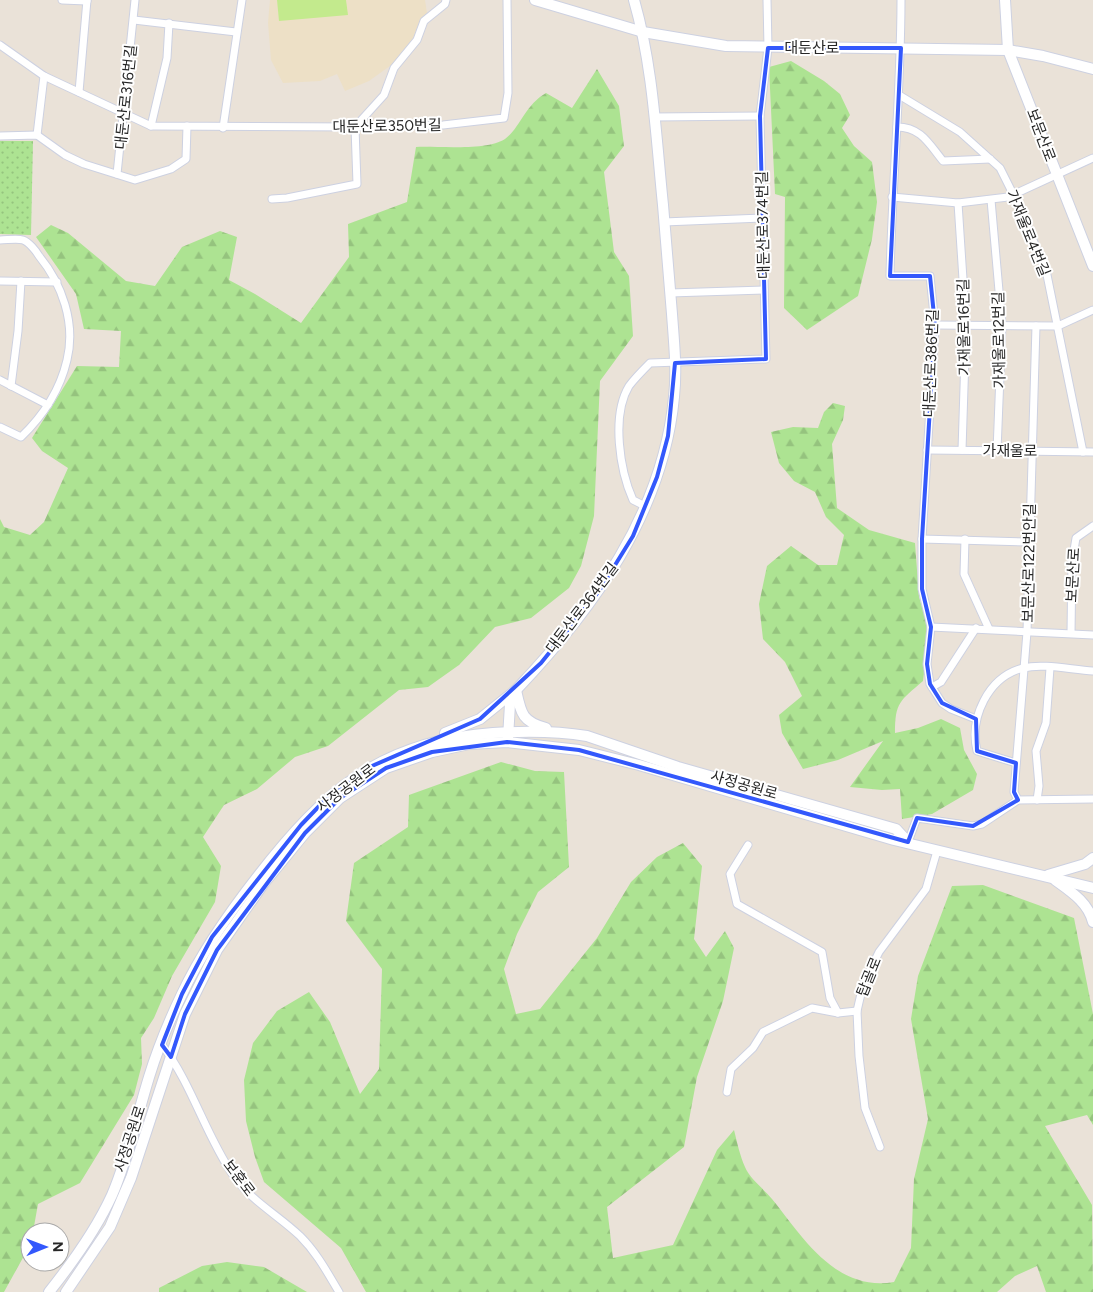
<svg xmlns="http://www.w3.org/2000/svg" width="1093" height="1292" viewBox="0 0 1093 1292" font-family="Figtree,'Noto Sans KR',sans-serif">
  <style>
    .education { fill: #ede0c6 }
    .forest { fill: url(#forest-firs) }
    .park { fill: url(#park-dots) }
    .pitch { fill: #c3ea8d }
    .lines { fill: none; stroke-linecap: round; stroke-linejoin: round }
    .street-casing { stroke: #cdd1e1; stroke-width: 9 }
    .secondary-casing { stroke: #cdd1e1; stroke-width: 12 }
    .street { stroke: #fff; stroke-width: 7 }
    .secondary { stroke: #fff; stroke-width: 10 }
    .marked { fill: none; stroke: #3358fc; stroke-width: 4; stroke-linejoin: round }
    .labels { text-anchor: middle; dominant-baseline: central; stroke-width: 4; stroke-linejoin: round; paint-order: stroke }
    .street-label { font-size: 15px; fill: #272727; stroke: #fff }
  </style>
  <defs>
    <pattern id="forest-firs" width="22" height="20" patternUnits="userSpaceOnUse" patternTransform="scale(1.25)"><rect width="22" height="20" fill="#ade392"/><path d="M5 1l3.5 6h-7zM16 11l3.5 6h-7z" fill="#95c37e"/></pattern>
    <pattern id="park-dots" width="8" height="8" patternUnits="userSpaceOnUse" patternTransform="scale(1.25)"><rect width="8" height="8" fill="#ade392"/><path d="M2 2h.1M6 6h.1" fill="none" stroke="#95c37e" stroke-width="1.8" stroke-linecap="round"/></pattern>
  </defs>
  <rect width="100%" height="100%" fill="#eae2d8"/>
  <path class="education" d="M270,0H425L427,13L422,18L415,39L394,63L369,81L345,91L337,74L320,81L283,83L271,60L268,23Z"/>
  <g class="forest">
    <path d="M791,61L824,81L840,94L850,115L842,128L854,146L872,162L877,202L872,239L858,296L807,330L784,308L785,197L775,194L769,67Z"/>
    <path d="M597,69L619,106L624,146L604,172L614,252L629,276L633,336L600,381L594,516L581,566L569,588L531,618L495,627L459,665L428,687L399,690L328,746L295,757L257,789L224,805L203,837L221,866L215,902L172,976L154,1018L141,1038L142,1064L134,1095L80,1183L38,1204L33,1232H30V1245L4,1292H0V519L4,527L30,535L44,522L68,468L42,451L32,438L77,366L119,367L121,331L84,329L76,294L36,237L51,225L68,233L126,281L155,286L182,247L220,231L237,237L229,280L255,294L301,323L349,257L348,224L407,202L416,147C438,146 487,151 505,139C520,128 525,105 546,93L572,108Z"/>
    <path d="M833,403L845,406L843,420L832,444L837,508L869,530L915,543L919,597L929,629L923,681C900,701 895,702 895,733L918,728L941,719L960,728L964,750L977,774L973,790L932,814L902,819L900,789L882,790L850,787L883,741L838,760L803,769L782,733L779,715L802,696L785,662L763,639L759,604L767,566L791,546L818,565H837L844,535L826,517L815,492L794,481L779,463L771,432L793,427L818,428L824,412Z"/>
    <path d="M501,762L535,771L564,772L569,867L538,892L517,934L504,969L516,1014L540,1009L597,938L631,882L657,857L683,843L702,866L694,939L706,957L725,931L734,948L723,1001L697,1077L684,1147L607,1207L613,1258L673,1245L717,1150L734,1130C737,1142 740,1156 745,1167C750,1179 764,1189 772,1199C802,1236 835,1292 894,1282L911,1248L914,1179L928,1119L911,1019L918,976L952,886L983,885L1074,918L1093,1014V1125L1087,1115L1045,1126L1092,1205L1093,1292H1046L1037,1266L1015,1276L997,1292H366L341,1248L264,1182L255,1157L246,1121L244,1080L253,1043L277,1011L309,992L330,1022L360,1094L379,1069L382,969L346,921L354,863L408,827L409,795Z"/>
    <path d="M227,1262L264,1267L307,1292H159V1288L202,1266Z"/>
  </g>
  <path class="park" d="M0,141H33L31,235L0,234Z"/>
  <path class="pitch" d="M277,0H346L348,15L279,21Z"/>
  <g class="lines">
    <defs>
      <g id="street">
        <path d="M62,0L87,1"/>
        <path d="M901,0C901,92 892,184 890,276H930L935,325L922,539V589L931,627L927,664L930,684L942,703L951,709L976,719"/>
        <path d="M134,20L236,32"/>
        <path d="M0,45L44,76L151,126L355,127L443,125L504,118L508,93L507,0"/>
        <path d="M79,92L87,0"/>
        <path d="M899,95L960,132L1000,168L1013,194L1046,270L1083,452"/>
        <path d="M654,117L760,116"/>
        <path d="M151,126L167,58L169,23"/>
        <path d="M897,127C921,127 929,144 943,161L990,159"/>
        <path d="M223,128L242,0"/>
        <path d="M37,135L44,76"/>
        <path d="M0,136L37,135L65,155L84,164L135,180L171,169L186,159L187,126"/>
        <path d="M117,174L135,0"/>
        <path d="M892,197L958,203L1008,197L1093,158"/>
        <path d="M272,199L287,198L357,184L355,127L384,95L394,68L417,40L424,21L445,4L446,0"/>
        <path d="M991,200L1002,325L997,451"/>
        <path d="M958,203L966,325L962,450"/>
        <path d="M664,222L762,218"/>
        <path d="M0,240C7,240 17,238 23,240C29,242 36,251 39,256C62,284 76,323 67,360C60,390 43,416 21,437L0,427"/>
        <path d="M0,281L57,282"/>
        <path d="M670,293L764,290"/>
        <path d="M935,325L1058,326L1093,310"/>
        <path d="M0,380L48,405"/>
        <path d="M11,386L18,331L21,281"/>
        <path d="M927,450L1093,452"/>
        <path d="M645,506L633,500C620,471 611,416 629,386C635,378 643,370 650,363L766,359L760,116L768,48L767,0"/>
        <path d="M922,539L1029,542"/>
        <path d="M965,539L964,574L989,629"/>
        <path d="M931,627L1093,635"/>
        <path d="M1071,633L1072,562L1076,538L1093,526"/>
        <path d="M932,687L941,682L976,628"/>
        <path d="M1016,763L977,751C969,718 988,677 1023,668C1044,663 1072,670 1093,671"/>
        <path d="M1018,800L1014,792L1027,632L1036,326"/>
        <path d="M1037,800L1039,786L1036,751L1046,723L1050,668"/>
        <path d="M908,842L917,818L973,826L982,824L1018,800L1093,799"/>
        <path d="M748,845L730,874L737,904L822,952L830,998L838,1013"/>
        <path d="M162,1045C192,1084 205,1134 233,1175C251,1201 278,1215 300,1236C317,1253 327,1272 339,1292"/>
        <path d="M727,1092L731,1069L753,1048L763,1032L812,1008L838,1013L857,1011"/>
        <path d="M880,1147L865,1108L859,1056L857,1011L863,985L879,952L926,889L937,851"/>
      </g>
      <g id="secondary">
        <path d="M535,0L643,32L726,46L1008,50L1043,56L1093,69"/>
        <path d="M1005,0L1008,50L1093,266"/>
        <path d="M445,733L480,719L516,690C521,713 522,722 546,728"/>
        <path d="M508,738L510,704L516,690C593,609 663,513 674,397C677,369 674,342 672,314C669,278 666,241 663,205C656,137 653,66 634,0"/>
        <path d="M1048,875L1085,864L1093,858"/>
        <path d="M1055,880C1070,891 1088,902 1093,922"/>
        <path d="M49,1292C73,1262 96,1230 112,1195C128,1158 137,1116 149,1077C157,1051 170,1019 182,994C202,951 229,913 258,876C325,790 381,741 493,733C525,731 556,731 587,736L678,767L896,829L908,842"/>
        <path d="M66,1292L110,1227L131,1178L185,1014L217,950L264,883L305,833L340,798L386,768L432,752L469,744L507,742L579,750L639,765L894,840L1093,888"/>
      </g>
    </defs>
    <use href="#street" class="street-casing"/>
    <use href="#secondary" class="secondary-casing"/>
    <use href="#street" class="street"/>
    <use href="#secondary" class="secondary"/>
  </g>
  <path class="marked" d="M768,48H901L890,276H930L935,325L922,539V589L931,627L927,664L930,684L942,703L976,719L977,751L1016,763L1014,792L1018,800L973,826L917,818L908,842L579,750L507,742L432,752L386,768L340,798L305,833L217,950L185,1014L171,1057L162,1045L182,994L212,937L301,825L324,801L372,766L480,719L541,663L599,591L633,536L657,477L668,436L675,363L766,359L760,116Z"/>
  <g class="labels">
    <g class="street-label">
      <text x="812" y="48">대둔산로</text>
      <text transform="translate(126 97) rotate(-84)">대둔산로316번길</text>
      <text transform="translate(387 126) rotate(-1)">대둔산로350번길</text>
      <text transform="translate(1041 135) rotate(69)">보문산로</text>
      <text transform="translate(763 225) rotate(-91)">대둔산로374번길</text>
      <text transform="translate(1028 233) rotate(68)">가재울로4번길</text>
      <text transform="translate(964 327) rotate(-91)">가재울로16번길</text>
      <text transform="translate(999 340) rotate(-91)">가재울로12번길</text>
      <text transform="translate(931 363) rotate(-88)">대둔산로386번길</text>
      <text x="1010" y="451">가재울로</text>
      <text transform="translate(1029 563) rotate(-89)">보문산로122번안길</text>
      <text transform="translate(1073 575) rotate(-87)">보문산로</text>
      <text transform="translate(582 608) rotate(-53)">대둔산로364번길</text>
      <text transform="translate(744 785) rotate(16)">사정공원로</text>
      <text transform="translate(346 788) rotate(-37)">사정공원로</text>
      <text transform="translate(869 977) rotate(-68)">탑골로</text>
      <text transform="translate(130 1139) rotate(-72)">사정공원로</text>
      <text transform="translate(239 1178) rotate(53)">보훈로</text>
    </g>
  </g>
  <g transform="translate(45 1247) rotate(89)"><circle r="24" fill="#ffffff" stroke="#a9a9a9"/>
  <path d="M0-4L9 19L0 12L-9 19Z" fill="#3358fc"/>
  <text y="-8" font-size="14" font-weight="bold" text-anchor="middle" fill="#272727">N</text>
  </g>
</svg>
